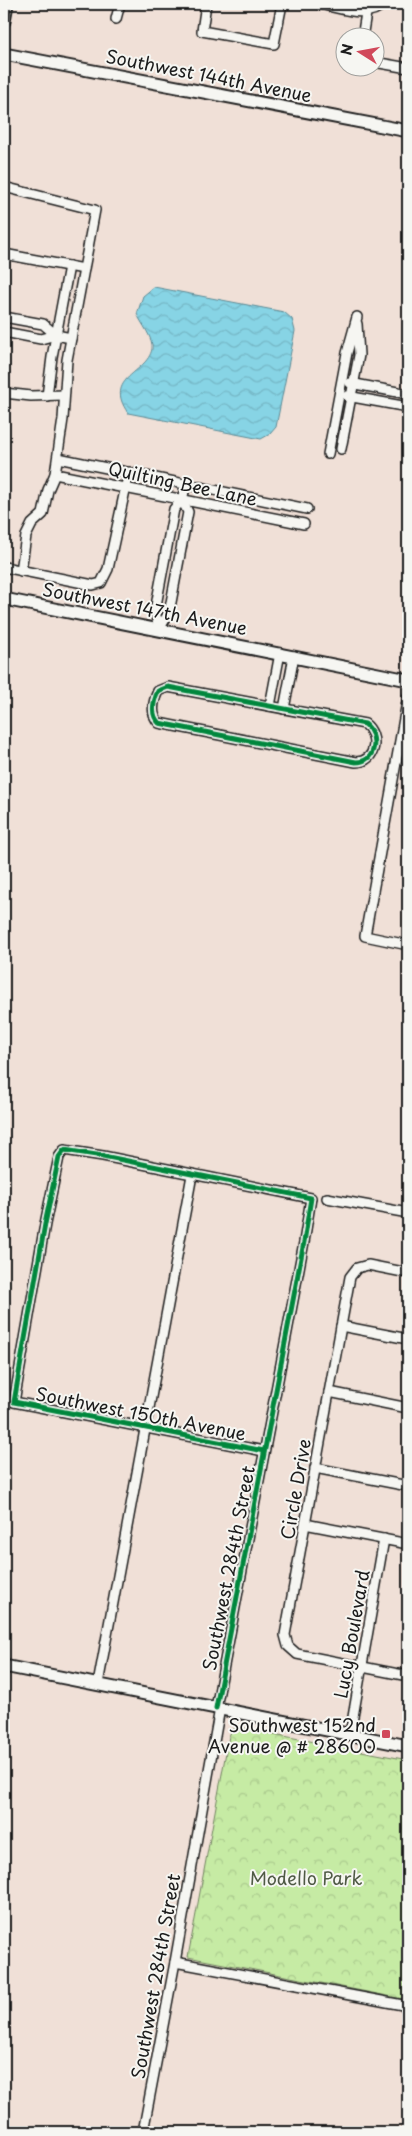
<svg xmlns="http://www.w3.org/2000/svg" width="412" height="2136" viewBox="0 0 412 2136" font-family="'Playpen Sans',sans-serif">
  <style>
    .park { fill: url(#park-crowns); stroke: #718460 }
    .water { fill: url(#water-waves); stroke: #5c8a95 }
    .lines { fill: none; stroke-linecap: round; stroke-linejoin: round }
    .minor-casing { stroke: #1c1c1c; stroke-width: 12 }
    .tertiary-casing { stroke: #1c1c1c; stroke-width: 15 }
    .minor { stroke: #f6f6f2; stroke-width: 9 }
    .tertiary { stroke: #f6f6f2; stroke-width: 11 }
    .cycleway-casing { stroke: #f6f6f2; stroke-width: 8 }
    .cycleway { stroke: #00873e; stroke-width: 5 }
    .poi-dot { fill: #d1495b; stroke: #f6f6f2; stroke-width: 2 }
    .labels { text-anchor: middle; dominant-baseline: central; stroke-width: 4; stroke-linejoin: round; paint-order: stroke }
    .street-label { font-size: 18px; fill: #1c1c1c; stroke: #f6f6f2 }
    .poi-label { font-size: 18px; fill: #1c1c1c; stroke: #f6f6f2; text-anchor: end }
    .park-label { font-size: 18px; fill: #4f5a45; stroke: #f6f6f2 }
  </style>
  <defs>
    <pattern id="park-crowns" width="20" height="18" patternUnits="userSpaceOnUse" patternTransform="scale(1.25)"><rect width="20" height="18" fill="#c6eba4"/><path d="M2 6a3 3 0 1 1 6 0M12 15a3 3 0 1 1 6 0" fill="none" stroke="#aac98d"/></pattern>
    <pattern id="water-waves" width="16" height="10" patternUnits="userSpaceOnUse" patternTransform="scale(1.25)"><rect width="16" height="10" fill="#87d4e5"/><path d="M0 5q4-4 8 0t8 0" fill="none" stroke="#74b5c4"/></pattern>
  </defs>
  <rect width="100%" height="100%" fill="#f0e0d7"/>
  <filter id="ink" filterUnits="userSpaceOnUse"><feTurbulence type="fractalNoise" baseFrequency=".02" numOctaves="2"/><feDisplacementMap in="SourceGraphic" scale="10" xChannelSelector="R" yChannelSelector="G"/><feConvolveMatrix kernelMatrix="1 2 1 2 8 2 1 2 1" color-interpolation-filters="sRGB"/></filter>
  <g filter="url(#ink)">
    <path class="park" d="M237,1727L408,1760V2000L188,1957L229,1736L232,1730Z"/>
    <path class="water" d="M154,287L284,312L292,319L295,331L276,427L270,434L261,439L128,413C103,377 147,374 152,349C154,339 141,323 137,314L143,296Z"/>
    <g class="lines">
      <defs>
        <g id="minor">
          <path d="M206,4L202,31L274,44L282,4"/>
          <path d="M319,4C338,7 368,20 383,4"/>
          <path d="M116,19L120,4"/>
          <path d="M362,38L366,13"/>
          <path d="M374,62L408,68"/>
          <path d="M4,187L95,210L67,360L63,419L55,474L48,490L43,514L32,524L26,536L21,571"/>
          <path d="M4,254L84,269"/>
          <path d="M4,317L43,324L56,335L71,338"/>
          <path d="M4,332L41,339L56,335"/>
          <path d="M350,383L408,394"/>
          <path d="M4,393L31,396L64,395"/>
          <path d="M47,396L52,357L69,266"/>
          <path d="M347,396L408,407"/>
          <path d="M341,449L359,355L357,324"/>
          <path d="M328,454L347,353L357,317"/>
          <path d="M58,458L307,509"/>
          <path d="M55,474L304,524"/>
          <path d="M4,567L93,585L101,583L108,569L129,472"/>
          <path d="M159,629L155,611L174,509L182,500L186,484"/>
          <path d="M159,629L169,613L188,512L182,500"/>
          <path d="M168,687L365,724C379,735 377,762 356,762L159,723C150,714 153,702 158,691Z"/>
          <path d="M408,696L365,936L408,945"/>
          <path d="M270,706L280,653"/>
          <path d="M284,709L294,656"/>
          <path d="M327,1198L408,1213"/>
          <path d="M408,1273L368,1265L357,1268L350,1277L285,1635L288,1646L297,1654L408,1676"/>
          <path d="M341,1326L408,1339"/>
          <path d="M329,1392L408,1408"/>
          <path d="M315,1468L408,1486"/>
          <path d="M305,1524L408,1544"/>
          <path d="M98,1684L192,1175"/>
          <path d="M216,1708L304,1242L311,1198L103,1156L64,1150L59,1157L45,1224L14,1402L264,1451"/>
          <path d="M350,1734L384,1539"/>
          <path d="M175,1962L408,2006"/>
          <path d="M143,2132L175,1962L220,1708"/>
          <path d="M407,2132L408,2126"/>
        </g>
        <g id="tertiary">
          <path d="M4,21L7,4"/>
          <path d="M4,54L408,131"/>
          <path d="M4,599L408,680"/>
          <path d="M4,1666L408,1746"/>
        </g>
      </defs>
      <use href="#minor" class="minor-casing"/>
      <use href="#tertiary" class="tertiary-casing"/>
      <use href="#minor" class="minor"/>
      <use href="#tertiary" class="tertiary"/>
      <defs>
        <g id="cycleway">
          <path d="M168,687L365,724C379,735 377,762 356,762L159,723C150,714 153,702 158,691Z"/>
          <path d="M216,1708L304,1242L311,1198L103,1156L64,1150L59,1157L45,1224L14,1402L264,1451"/>
        </g>
      </defs>
      <use href="#cycleway" class="cycleway-casing"/>
      <use href="#cycleway" class="cycleway"/>
    </g>
  </g>
  <rect class="poi-dot" x="381" y="1729" width="10" height="10" rx="2.5"/>
  <g class="labels">
    <g class="street-label">
      <text transform="translate(209 75) rotate(11)">Southwest 144th Avenue</text>
      <text transform="translate(183 483) rotate(12)">Quilting Bee Lane</text>
      <text transform="translate(145 608) rotate(11)">Southwest 147th Avenue</text>
      <text transform="translate(141 1413) rotate(11)">Southwest 150th Avenue</text>
      <text transform="translate(295 1489) rotate(-80)">Circle Drive</text>
      <text transform="translate(228 1568) rotate(-79)">Southwest 284th Street</text>
      <text transform="translate(351 1634) rotate(-80)">Lucy Boulevard</text>
      <text transform="translate(155 1976) rotate(-80)">Southwest 284th Street</text>
    </g>
    <g class="poi-label">
      <text x="376" y="1724">Southwest 152nd<tspan x="376" dy="21">Avenue @ # 28600</tspan></text>
    </g>
    <g class="park-label">
      <text x="306" y="1877">Modello Park</text>
    </g>
  </g>
  <rect width="412" height="2136" fill="none" stroke="#f6f6f2" stroke-width="20"/>
  <rect x="10" y="10" width="392" height="2116" fill="none" stroke="#1c1c1c" stroke-width="2" filter="url(#ink)"/>
  <g transform="translate(360 52) rotate(281)"><circle r="24" fill="#f6f6f2" stroke="#9f9f9c"/>
  <path d="M0-4L9 19L0 12L-9 19Z" fill="#d1495b"/>
  <text y="-8" font-size="14" font-weight="bold" text-anchor="middle" fill="#1c1c1c">N</text>
  </g>
</svg>
